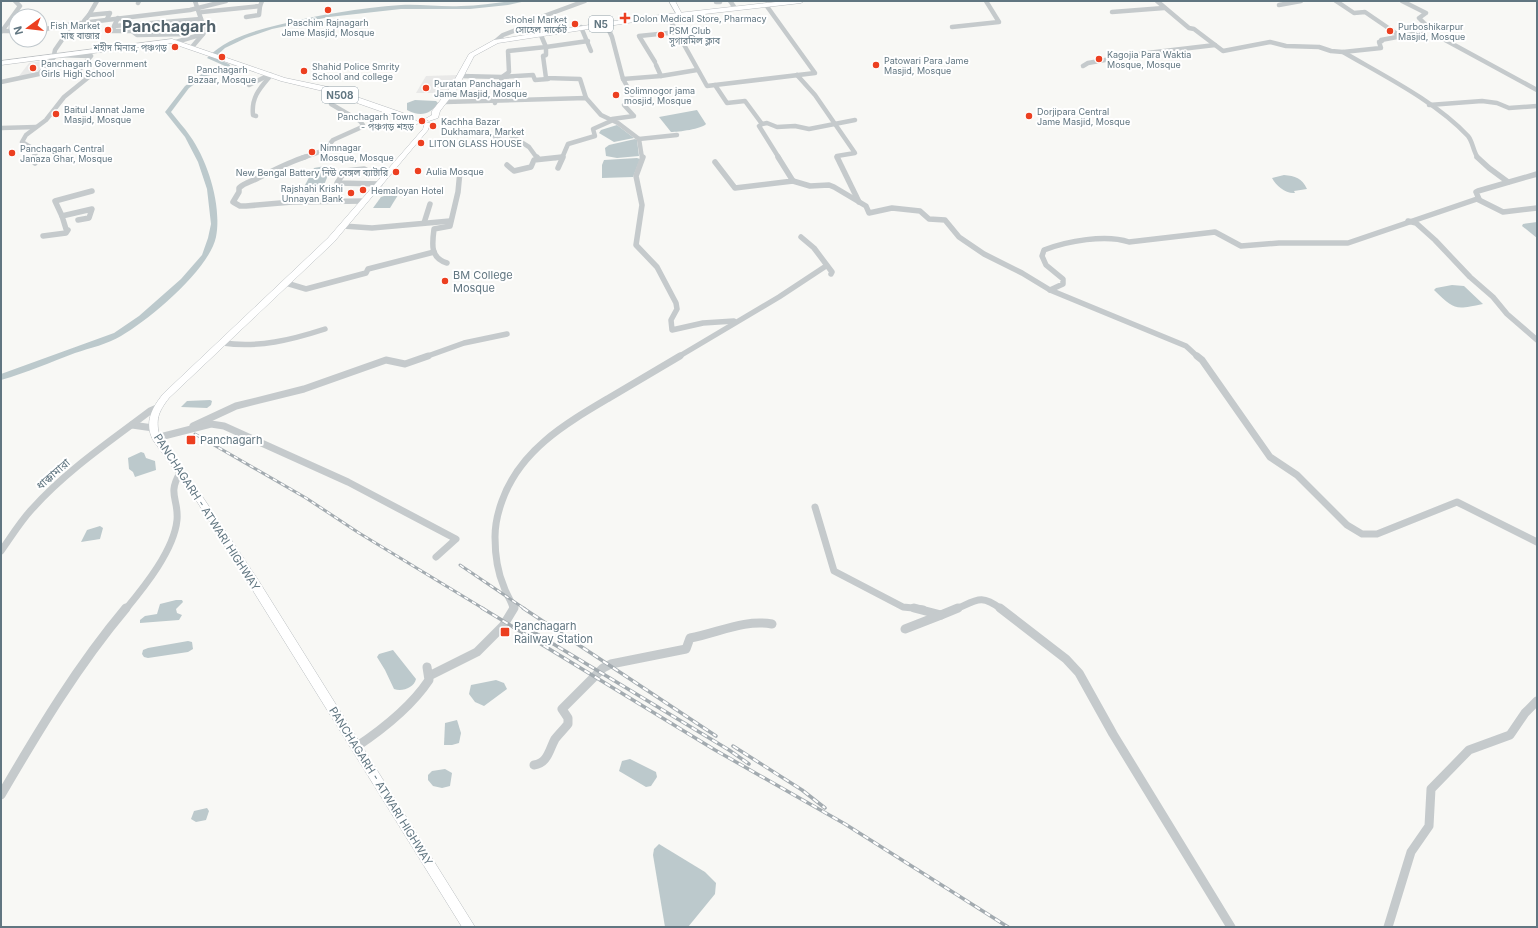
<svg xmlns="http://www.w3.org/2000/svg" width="1538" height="928" viewBox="0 0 1538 928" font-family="Inter,'Noto Sans Bengali',sans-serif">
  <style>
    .built { fill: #e9e9e8 }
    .water { fill: #bcc9cc }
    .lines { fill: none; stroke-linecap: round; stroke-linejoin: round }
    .river { fill: #bcc9cc; fill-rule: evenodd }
    .major-casing { stroke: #b8bdc0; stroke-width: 1 }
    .highway-casing { stroke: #b9bdc0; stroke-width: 1 }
    .minor-far3 { stroke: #c5cacc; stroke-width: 4.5 }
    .minor-far2 { stroke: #c5cacc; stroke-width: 5.5 }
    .minor-far1 { stroke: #c5cacc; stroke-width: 7 }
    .minor { stroke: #c5cacc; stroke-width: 9 }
    .major { fill: #fff; fill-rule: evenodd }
    .highway { fill: #fff; fill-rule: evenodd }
    .rail-far1-casing { stroke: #a3abb0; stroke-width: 3 }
    .rail-casing { stroke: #a3abb0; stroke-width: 3.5 }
    .rail-far1 { stroke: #fff; stroke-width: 1.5; stroke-dasharray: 4.5; stroke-linecap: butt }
    .rail { stroke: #fff; stroke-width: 2; stroke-dasharray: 6; stroke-linecap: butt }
    .poi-dot { fill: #ec3f20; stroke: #fff; stroke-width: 1.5 }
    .labels { text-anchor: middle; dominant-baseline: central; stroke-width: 4; stroke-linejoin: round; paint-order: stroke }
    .far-poi-label { font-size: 9px; fill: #617681; stroke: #fff; text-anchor: start }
    .shield { fill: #fff; stroke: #909fa7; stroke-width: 1 }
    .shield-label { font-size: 10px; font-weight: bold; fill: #617681 }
    .poi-label { font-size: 11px; fill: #617681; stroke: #fff; text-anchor: start }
    .street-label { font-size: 11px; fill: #617681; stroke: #fff }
    .far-town-label { font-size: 16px; font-weight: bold; fill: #53636c; stroke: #fff }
  </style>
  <rect width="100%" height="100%" fill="#f8f8f5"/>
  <g class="built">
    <path d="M48,60L36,74L19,76L29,63Z"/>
    <path d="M458,75L448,93H416L426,76Z"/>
  </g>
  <g class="water">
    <path d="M415,100L436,101L438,103C430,115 420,117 407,110V103Z"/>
    <path d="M697,110L706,124C702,129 678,132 671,132L659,117Z"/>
    <path d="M617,125L634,138L614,142L599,133L601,130Z"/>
    <path d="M635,139L637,140L639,156L617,158L606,156L605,148L609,145Z"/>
    <path d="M637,158L640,159L633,177L602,178V165L604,160Z"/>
    <path d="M325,166L331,168L324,185L317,187H304L314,168Z"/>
    <path d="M1284,175C1295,176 1302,178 1307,189L1294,191L1295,193C1286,194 1276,186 1272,178Z"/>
    <path d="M390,194L398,195L390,208H373L381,197Z"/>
    <path d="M1537,222V238L1522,226L1523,224Z"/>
    <path d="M1452,285L1464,286L1483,304C1454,310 1455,310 1434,290L1436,288Z"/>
    <path d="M210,400L212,401L211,405L207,408L181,407L187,401Z"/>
    <path d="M141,452L144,453L146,458L155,461L156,470L135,477L133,472L129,469L128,458Z"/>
    <path d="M100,526L103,528L100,539L81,542L87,530Z"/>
    <path d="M176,600H182L183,602L176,609L177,613L182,615L179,620L140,623V620L145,616L157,614L160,604Z"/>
    <path d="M188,641L192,642L193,649L188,652L148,658L144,657L142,654L143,650L148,648Z"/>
    <path d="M393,650L416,679C414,688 402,692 394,689L385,670L377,657L379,654Z"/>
    <path d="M496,680L504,683L507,689L484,706L475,702L469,694L471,685Z"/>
    <path d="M457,720L461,733L459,743L452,745H444L445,723Z"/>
    <path d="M630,759L656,772L657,777L651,786L646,787L619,771L622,761Z"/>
    <path d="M445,769L452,773L450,786L442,788L433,786L428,780V775L432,771Z"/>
    <path d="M207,808L209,811L206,820L196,822L191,819L194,811Z"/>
    <path d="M659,844L705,872L716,883L715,894L688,927H665L653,855L654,849Z"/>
  </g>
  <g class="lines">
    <path class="river" d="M513,1H526L508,5L470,9H401L329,17L272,29L246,38L225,48L214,58L229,64L233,70L232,71L206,76L189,88L171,112C177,120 184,127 190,136C208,161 222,206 216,237C209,270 150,319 121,336C108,344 90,348 75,353C51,362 26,373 1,380V374L114,333L139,316L181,279L202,255L208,238L211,224L207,189L198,162L185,137L165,112L185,86L202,74L227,69L225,66L207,58C225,39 253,31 278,25C318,15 359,8 401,5C421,4 441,7 461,6C479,6 496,3 513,1Z"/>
    <defs>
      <g id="major">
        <path d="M669,1H675L682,14L681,15H677Z"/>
        <path d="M425,122L430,123L428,130L334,242L169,398C158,412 155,420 160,438L204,499L260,583L475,927H462L252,589L198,503L153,440C144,422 152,408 163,394L328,238L423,129Z"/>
      </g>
      <g id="highway">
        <path d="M785,1H804L801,3L634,22L498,43L474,56L457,89L440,111L438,118L429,121L425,119L432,115V111L450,88L469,54L494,40L634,18Z"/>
        <path d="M172,39L285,78L328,87L403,113L420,123L413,125L397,117L323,91L281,81L171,43L1,65V61Z"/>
      </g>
    </defs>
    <use href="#major" class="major-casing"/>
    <use href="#highway" class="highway-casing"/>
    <g class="minor-far3">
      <path d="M717,1L720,2H716Z"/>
      <path d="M730,1L735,8"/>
      <path d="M1157,1L1189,28L1194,29L1223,51L1270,42L1286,46L1319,47L1331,51L1343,52C1384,76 1435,101 1468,136C1473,142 1473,151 1478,158"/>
      <path d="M1336,1L1354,13L1365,12L1400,36"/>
      <path d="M1402,1L1426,13L1419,18L1436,35L1537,90"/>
      <path d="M138,3L139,1"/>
      <path d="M1279,5L1301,1"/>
      <path d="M202,12L260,6L262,1"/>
      <path d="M1112,12L1164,8"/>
      <path d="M89,15L97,1"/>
      <path d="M668,16L707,86L715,85L727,103L745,101L762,124L759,126L779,158"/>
      <path d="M246,17L259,15L260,6"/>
      <path d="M118,18L114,26L201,19"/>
      <path d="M84,21L89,15L110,13L107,19"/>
      <path d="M606,24L612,37L623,79L661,76L697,70"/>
      <path d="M114,27L112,31H132L137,35L187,34V38"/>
      <path d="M581,27L591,51"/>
      <path d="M952,27L999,22L986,1"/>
      <path d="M40,30L73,24"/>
      <path d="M2,31L20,6L15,1"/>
      <path d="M2,31H16"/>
      <path d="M496,41L503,35L524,27L544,16L585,1"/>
      <path d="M176,42L203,34L205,31L195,1"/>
      <path d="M192,47L203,34"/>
      <path d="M1343,52L1381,48L1379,42L1382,41L1381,40L1424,32V24"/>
      <path d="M655,62L639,36L678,32"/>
      <path d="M656,65L661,76"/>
      <path d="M1083,66L1088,63L1139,54L1215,45"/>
      <path d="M797,75L815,95L855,153L837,156L838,158"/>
      <path d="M461,76L502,77L509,72L508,51L546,47L540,33"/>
      <path d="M623,79L632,95"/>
      <path d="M1,82L39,74L55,56"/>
      <path d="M249,85L269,75"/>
      <path d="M715,85L815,73L766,5"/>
      <path d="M586,98L580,79L546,78L543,56L546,55V47L588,41"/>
      <path d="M445,102L586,98L601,115L618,123L639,139L642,158"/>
      <path d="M495,103L502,77L533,75L535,80L548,79"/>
      <path d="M1429,105L1482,101L1497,103L1509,108L1537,106"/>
      <path d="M256,116L253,115C251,97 260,88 271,75"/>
      <path d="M612,119L634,116L624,105"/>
      <path d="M762,124L767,123L777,127L795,126L809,129L855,120"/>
      <path d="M1,128L36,127"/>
      <path d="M495,137L507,133L529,147L537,158"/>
      <path d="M639,139L677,135"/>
      <path d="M33,158L37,151L22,142L26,135L46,120L64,97L90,76H74L91,56L54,55L55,50L73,24L190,10L226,1"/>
      <path d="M302,158L325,150L333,140L362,127L363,125L360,121L331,104L332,101L342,95"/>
      <path d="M555,158L562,157"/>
      <path d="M562,158L568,144L595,136L593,129L611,121"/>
    </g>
    <g class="minor-far2">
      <path d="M34,157L32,160L35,163"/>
      <path d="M305,157C289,162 274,170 258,178C251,182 245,182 239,188V192L233,202L240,206H246L292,202L365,201"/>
      <path d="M537,157L538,159"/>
      <path d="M643,157L636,176L642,205L636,245L657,267L676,303L677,309L671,320L672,330L703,323L734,321"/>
      <path d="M837,157L859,202"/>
      <path d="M1477,157L1489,168L1508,182"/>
      <path d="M715,162L735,188L793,181L778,157"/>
      <path d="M507,165L514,171L531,167L534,160L562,157"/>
      <path d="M558,168L563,157"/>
      <path d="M793,181L810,186L829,185L834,187L866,206L869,213L892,208L920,211L929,219L945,220L959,237L984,254L1022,273L1050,290L1186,346L1198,357"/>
      <path d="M380,184L337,183L345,171L364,169L371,173H389"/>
      <path d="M1479,199L1476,192L1478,191L1537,174"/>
      <path d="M62,216L55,201L92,191"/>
      <path d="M1408,221L1416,223L1435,240L1470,277L1493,297L1507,314L1537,340"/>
      <path d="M424,223L430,204"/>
      <path d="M343,226L372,228L450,221"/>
      <path d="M43,236L66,233L68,230L66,229L62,216L92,209L89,218L78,220"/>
      <path d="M801,237L814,248L832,272L831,274"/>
      <path d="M447,263C430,258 432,244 434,229L450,226L458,192L460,171"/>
      <path d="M286,283L306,289L366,273L368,269L434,252"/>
      <path d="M1050,290L1063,284V279L1046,265L1042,256L1044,250C1067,241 1106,234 1129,242L1215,232L1241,246L1279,243H1348L1477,199L1503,212L1537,208"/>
      <path d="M223,343C259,348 291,340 325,329"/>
      <path d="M425,357L464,343L507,334"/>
      <path d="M678,357L779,297L826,266"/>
    </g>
    <g class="minor-far1">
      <path d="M1197,356L1202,360L1270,457L1297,475L1347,525L1362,534H1377L1457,502L1537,542"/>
      <path d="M132,425L153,428"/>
      <path d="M193,426L236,406L304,389L386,360L405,364L428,356"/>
      <path d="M156,438L211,424L224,426L348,482L456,539L436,557"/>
      <path d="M815,507L834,571L903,607L923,609"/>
      <path d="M1,551C11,537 20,522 32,509C66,471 109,442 150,411L157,408"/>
      <path d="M126,609C145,586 174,550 177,520C179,500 167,494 180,473"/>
      <path d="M513,609C513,603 506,594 504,587C497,571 495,554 495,537C495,525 498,512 502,501C520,450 565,424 609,398C633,384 656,370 680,356"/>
      <path d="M956,609C977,600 981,594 1001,609"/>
    </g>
    <g class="minor">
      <path d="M914,608L941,615L958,608"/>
      <path d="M1000,608L1066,659L1079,673L1113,734L1231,927"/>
      <path d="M905,629L941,615"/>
      <path d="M429,676L477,652L503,626L514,608"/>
      <path d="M356,747C383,729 411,707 429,680L427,667"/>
      <path d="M534,765C548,763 549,750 555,739C559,734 564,729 568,724V718L562,709L603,668L611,664L686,649L690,638C718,633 744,619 772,624"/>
      <path d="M1,795C39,730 78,665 126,608"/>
      <path d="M1388,927L1411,852L1429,826L1431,789L1469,750L1510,735L1525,713L1537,701"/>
    </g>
    <use href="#major" class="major"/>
    <use href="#highway" class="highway"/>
    <defs>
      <g id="rail-far1">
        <path d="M195,434L306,498L359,533L484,609"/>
        <path d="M460,565L525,609"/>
      </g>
      <g id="rail">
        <path d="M482,608L715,750L845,824L1008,927"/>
        <path d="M523,608L716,736"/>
        <path d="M517,622L729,750L749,764"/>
        <path d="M733,746L802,790L825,808"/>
      </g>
    </defs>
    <use href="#rail-far1" class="rail-far1-casing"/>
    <use href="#rail" class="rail-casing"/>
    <use href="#rail-far1" class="rail-far1"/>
    <use href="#rail" class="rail"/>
  </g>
  <g class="poi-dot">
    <circle cx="328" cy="10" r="4"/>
    <path d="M623 12h4v4h4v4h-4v4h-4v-4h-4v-4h4z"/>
    <circle cx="575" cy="24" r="4"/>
    <circle cx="108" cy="30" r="4"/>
    <circle cx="1390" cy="31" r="4"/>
    <circle cx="661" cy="35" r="4"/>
    <circle cx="175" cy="47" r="4"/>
    <circle cx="222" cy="57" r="4"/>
    <circle cx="1099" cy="59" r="4"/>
    <circle cx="876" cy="65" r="4"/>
    <circle cx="33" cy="68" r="4"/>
    <circle cx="304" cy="71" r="4"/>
    <circle cx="426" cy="88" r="4"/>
    <circle cx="616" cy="95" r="4"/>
    <circle cx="56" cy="114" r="4"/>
    <circle cx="1029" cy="116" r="4"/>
    <circle cx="422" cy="121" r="4"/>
    <circle cx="433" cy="126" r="4"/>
    <circle cx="421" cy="143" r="4"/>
    <circle cx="312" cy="152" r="4"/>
    <circle cx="12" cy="153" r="4"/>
    <circle cx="418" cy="171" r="4"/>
    <circle cx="396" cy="172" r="4"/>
    <circle cx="363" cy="190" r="4"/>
    <circle cx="351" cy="193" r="4"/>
    <circle cx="445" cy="281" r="4"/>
    <rect x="186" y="435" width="10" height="10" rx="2"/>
    <rect x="500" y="627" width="10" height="10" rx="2"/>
  </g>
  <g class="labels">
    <g class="far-poi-label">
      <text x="633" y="18">Dolon Medical Store, Pharmacy</text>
      <text x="567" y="19" text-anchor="end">Shohel Market<tspan x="567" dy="10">সোহেল মার্কেট</tspan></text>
      <text x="328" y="22" text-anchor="middle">Paschim Rajnagarh<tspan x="328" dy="10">Jame Masjid, Mosque</tspan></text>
      <text x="100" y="25" text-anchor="end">Fish Market<tspan x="100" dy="10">মাছ বাজার</tspan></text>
      <text x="1398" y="26">Purboshikarpur<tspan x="1398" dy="10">Masjid, Mosque</tspan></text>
      <text x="669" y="30">PSM Club<tspan x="669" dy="10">সুগারমিল ক্লাব</tspan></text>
      <text x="167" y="47" text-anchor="end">শহীদ মিনার, পঞ্চগড়</text>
      <text x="1107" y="54">Kagojia Para Waktia<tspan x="1107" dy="10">Mosque, Mosque</tspan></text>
      <text x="884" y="60">Patowari Para Jame<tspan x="884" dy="10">Masjid, Mosque</tspan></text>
      <text x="41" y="63">Panchagarh Government<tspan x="41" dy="10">Girls High School</tspan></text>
      <text x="312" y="66">Shahid Police Smrity<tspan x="312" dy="10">School and college</tspan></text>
      <text x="222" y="69" text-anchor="middle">Panchagarh<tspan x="222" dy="10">Bazaar, Mosque</tspan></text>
      <text x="434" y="83">Puratan Panchagarh<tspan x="434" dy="10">Jame Masjid, Mosque</tspan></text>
      <text x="624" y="90">Solimnogor jama<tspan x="624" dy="10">mosjid, Mosque</tspan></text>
      <text x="64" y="109">Baitul Jannat Jame<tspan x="64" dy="10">Masjid, Mosque</tspan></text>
      <text x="1037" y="111">Dorjipara Central<tspan x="1037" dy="10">Jame Masjid, Mosque</tspan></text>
      <text x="414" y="116" text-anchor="end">Panchagarh Town<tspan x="414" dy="10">- পঞ্চগড় শহড়</tspan></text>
      <text x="441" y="121">Kachha Bazar<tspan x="441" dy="10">Dukhamara, Market</tspan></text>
      <text x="429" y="143">LITON GLASS HOUSE</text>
      <text x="320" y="147">Nimnagar<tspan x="320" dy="10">Mosque, Mosque</tspan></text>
      <text x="20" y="148">Panchagarh Central<tspan x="20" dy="10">Janaza Ghar, Mosque</tspan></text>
      <text x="426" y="171">Aulia Mosque</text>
      <text x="388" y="172" text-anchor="end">New Bengal Battery নিউ বেঙ্গল ব্যাটারি</text>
      <text x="343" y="188" text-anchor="end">Rajshahi Krishi<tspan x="343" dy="10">Unnayan Bank</tspan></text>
      <text x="371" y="190">Hemaloyan Hotel</text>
    </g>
    <g class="shield">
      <rect x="589" y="16" width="24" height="16" rx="3"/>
      <rect x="322" y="87" width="36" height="16" rx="3"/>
    </g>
    <g class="shield-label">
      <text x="601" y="24">N5</text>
      <text x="340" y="95">N508</text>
    </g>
    <g class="poi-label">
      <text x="453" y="275">BM College<tspan x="453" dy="13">Mosque</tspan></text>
      <text x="200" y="440">Panchagarh</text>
      <text x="514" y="626">Panchagarh<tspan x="514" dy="13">Railway Station</tspan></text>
    </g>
    <g class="street-label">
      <text transform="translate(53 474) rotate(-41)">ধাক্কামারা</text>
      <text transform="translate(207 512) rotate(57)">PANCHAGARH - ATWARI HIGHWAY</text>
      <text transform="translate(381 786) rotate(58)">PANCHAGARH - ATWARI HIGHWAY</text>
    </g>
    <g class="far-town-label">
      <text x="169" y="26">Panchagarh</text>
    </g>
  </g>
  <rect width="1538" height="928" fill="none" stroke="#617681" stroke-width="4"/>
  <g transform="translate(28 28) rotate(255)"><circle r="19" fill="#ffffff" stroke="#c0c8cd"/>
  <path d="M0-3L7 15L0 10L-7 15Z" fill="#ec3f20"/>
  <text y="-6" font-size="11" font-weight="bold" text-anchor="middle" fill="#617681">N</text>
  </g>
</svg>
